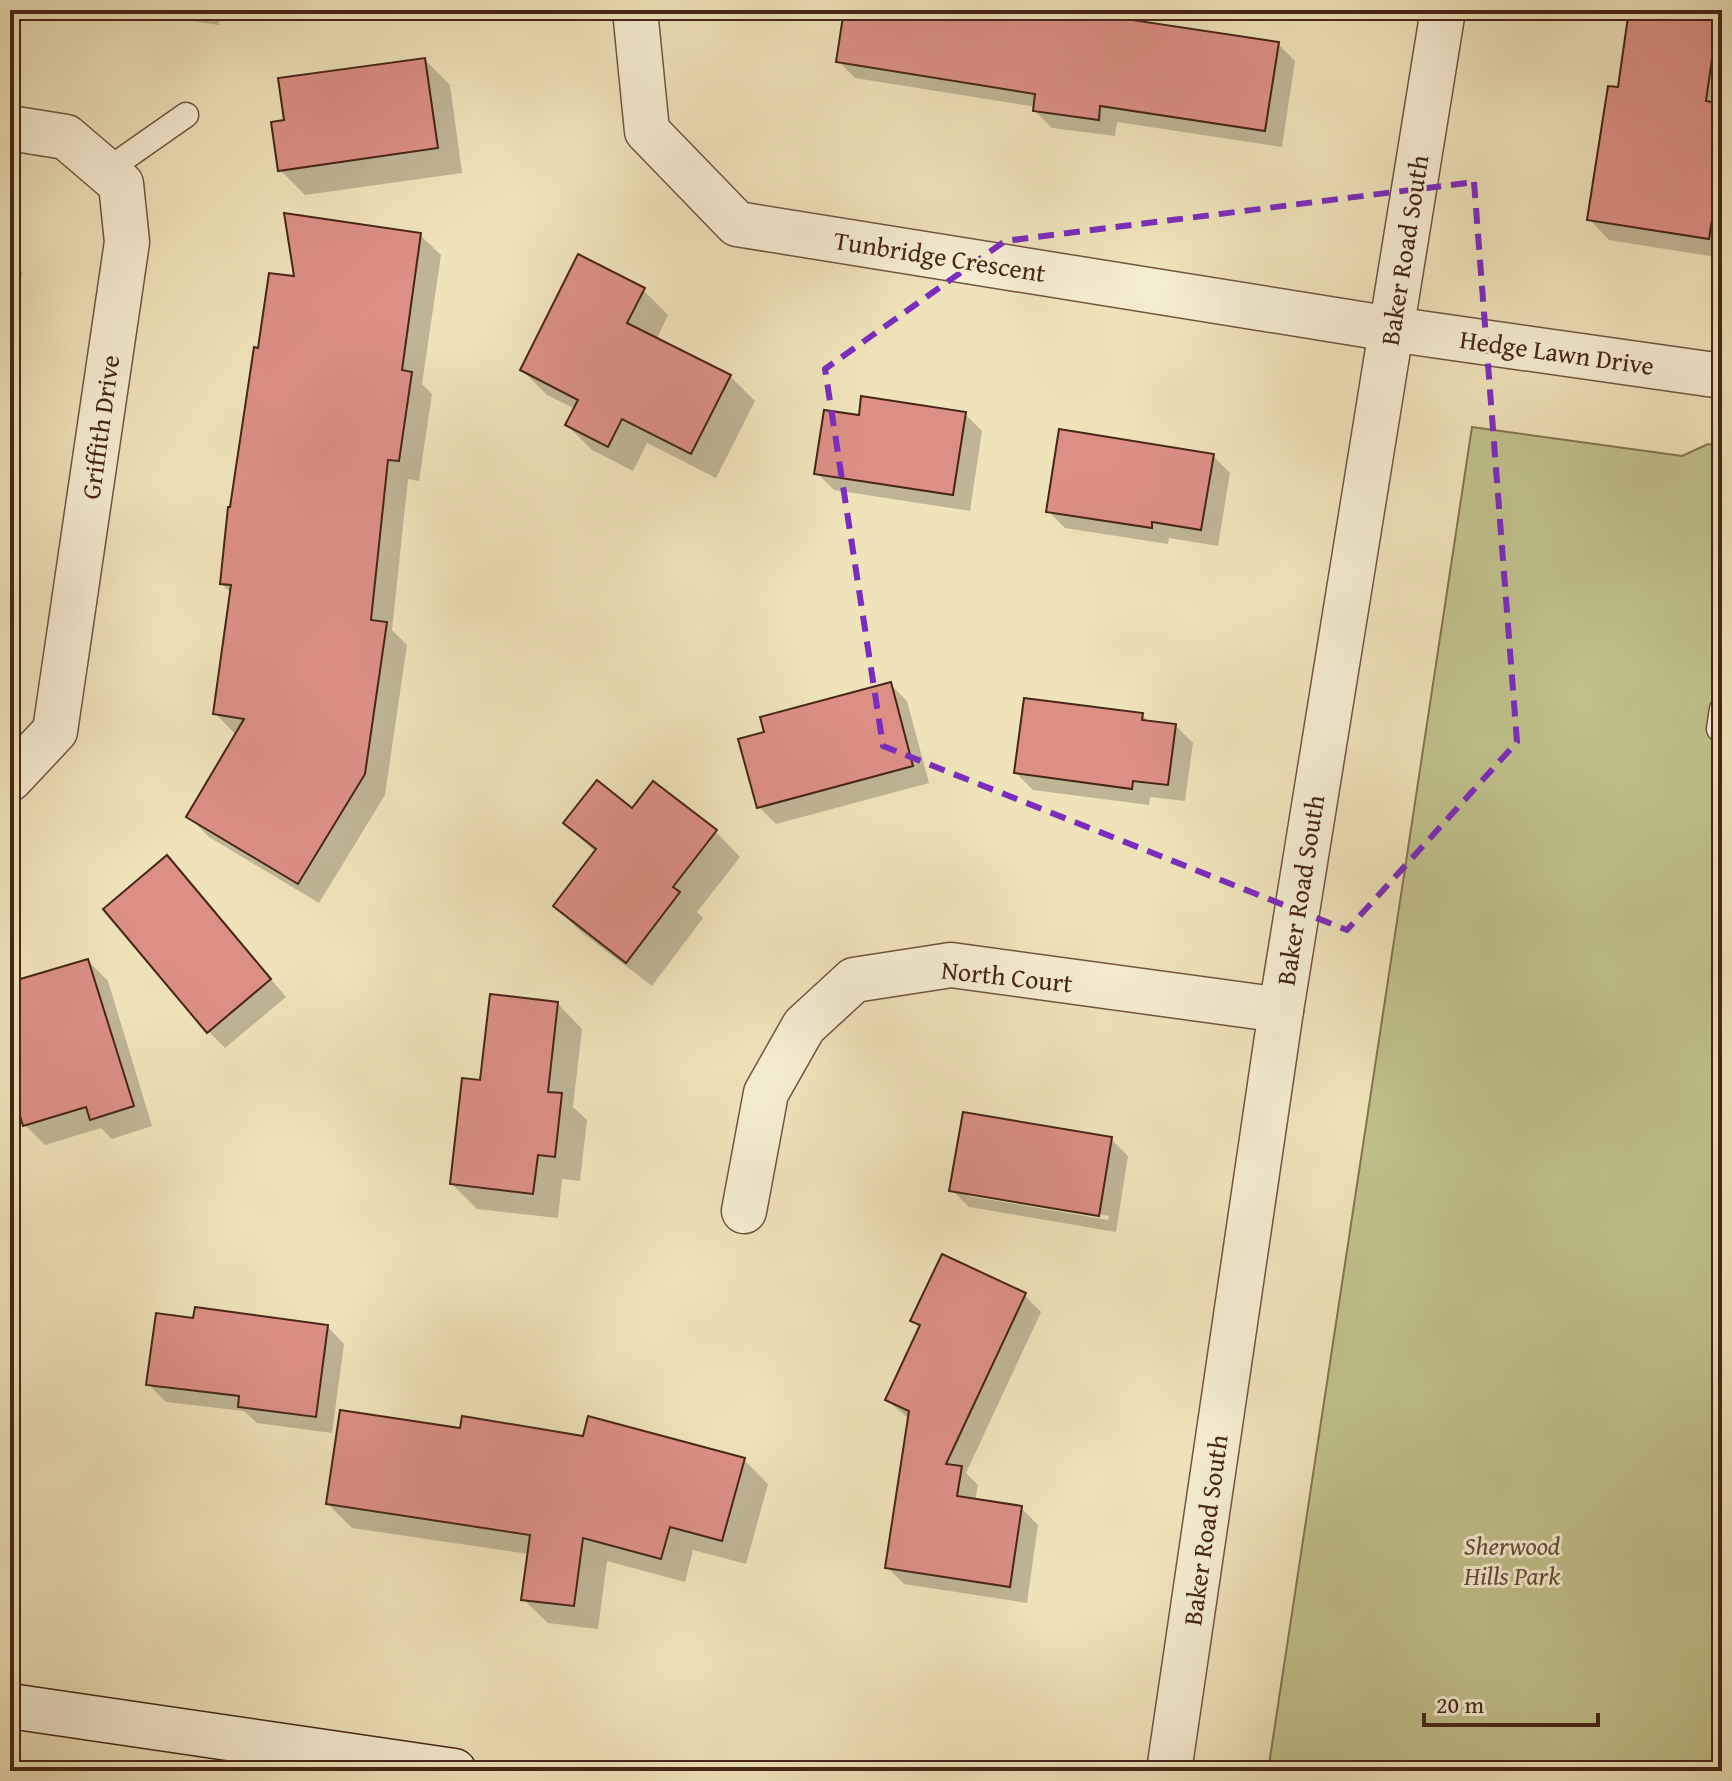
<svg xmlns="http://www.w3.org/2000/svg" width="1732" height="1781" viewBox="0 0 1732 1781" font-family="'Gentium Book Plus',serif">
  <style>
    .green { fill: #c0c18b; stroke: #847352; stroke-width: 2 }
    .shadow { fill: #0003; fill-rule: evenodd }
    .building { fill: #dc9084; stroke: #472518; stroke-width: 2 }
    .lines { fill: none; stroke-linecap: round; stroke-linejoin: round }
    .service-casing { stroke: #715440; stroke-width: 27 }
    .minor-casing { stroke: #715440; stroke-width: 47 }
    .secondary-casing { stroke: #472518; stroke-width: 47 }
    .service { stroke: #f5edd2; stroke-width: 24 }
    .minor { stroke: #f5edd2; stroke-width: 44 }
    .secondary { stroke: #f5edd2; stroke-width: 44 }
    .marked { fill: none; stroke: #7b2cbf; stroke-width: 6; stroke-dasharray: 16 10; stroke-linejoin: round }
    .labels { text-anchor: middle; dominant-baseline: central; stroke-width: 6; stroke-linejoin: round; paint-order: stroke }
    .street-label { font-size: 26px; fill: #472518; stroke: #f5edd2 }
    .park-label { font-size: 26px; font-style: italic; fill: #654c35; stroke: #f5edd2 }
  </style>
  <rect width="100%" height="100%" fill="#efe3ba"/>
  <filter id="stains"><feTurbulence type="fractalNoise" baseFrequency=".0025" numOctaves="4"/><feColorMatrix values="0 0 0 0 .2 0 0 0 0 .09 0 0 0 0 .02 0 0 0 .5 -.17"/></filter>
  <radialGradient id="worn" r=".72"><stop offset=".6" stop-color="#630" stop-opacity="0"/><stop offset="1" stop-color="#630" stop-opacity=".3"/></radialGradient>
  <path class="green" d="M1472,427L1682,456L1708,444L1722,447V1771H1268Z"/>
  <g class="shadow">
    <path d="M153,10H221L219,25L159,16Z"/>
    <path d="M846,10H1121L1130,22L1278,44L1295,61L1282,147L1117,122L1115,136L1052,128L1035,111L1036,107L855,78L838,61Z"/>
    <path d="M1631,10H1722V258L1609,240L1589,219L1619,90Z"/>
    <path d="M425,60L450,85L462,173L305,195L280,170L286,122Z"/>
    <path d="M420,235L441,255L422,384L432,394L419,481L408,479L392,630L407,645L385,795L319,903L209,837L188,816L236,735L215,713L232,594L222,584L232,509L260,350L296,279Z"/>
    <path d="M10,259L22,272L10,357Z"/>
    <path d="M643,290L668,315L656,340L730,376L755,401L716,478L647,443L633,471L592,450L567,425L576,409L547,395L522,370Z"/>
    <path d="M965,414L982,431L970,511L834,490L817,473L860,417Z"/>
    <path d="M1213,456L1230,473L1218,546L1169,538L1168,544L1065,528L1048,511Z"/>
    <path d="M890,684L907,701L929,783L776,824L759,807L766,733Z"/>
    <path d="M1142,715L1150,723L1176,726L1193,743L1185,801L1150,797L1149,805L1033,790L1016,773Z"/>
    <path d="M566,823L716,832L740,857L697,912L703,918L652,986L580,931L555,906L596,853Z"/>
    <path d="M184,875L286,997L225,1048L208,1031Z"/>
    <path d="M88,961L108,981L152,1126L112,1139L101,1128L45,1145L25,1125L21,1112H10V984Z"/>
    <path d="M557,1003L582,1029L573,1107L587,1120L580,1181L562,1179L558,1218L477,1209L452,1184L482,1082Z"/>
    <path d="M1111,1139L1128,1156L1116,1232L969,1207L952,1190ZM968,1192L1109,1216L1108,1220L968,1196Z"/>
    <path d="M1024,1295L1041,1312L966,1473L978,1485L975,1501L1021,1508L1038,1525L1027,1603L904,1584L887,1567L909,1419L887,1400L921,1329L913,1321Z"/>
    <path d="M194,1320L327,1326L344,1344L332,1433L257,1423L244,1411L166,1402L149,1385Z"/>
    <path d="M462,1431L744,1460L768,1484L746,1564L693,1550L685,1582L607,1561L598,1629L548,1623L523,1599L529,1554L352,1528L328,1504Z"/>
  </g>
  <g class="building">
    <path d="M844,10H1113L1112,17L1279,42L1265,131L1100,106L1099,120L1033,111L1035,94L836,62Z"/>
    <path d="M1629,10H1719L1706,101L1722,104V157L1709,239L1587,220L1608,86L1618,87Z"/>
    <path d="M425,58L438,148L278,171L271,122L284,120L278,78Z"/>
    <path d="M284,213L421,233L402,370L412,372L399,461L388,460L371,620L387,622L365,774L298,884L186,817L244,719L213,714L231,585L220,584L228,507H230L254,347L258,348L269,273L294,276Z"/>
    <path d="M578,254L645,288L627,323L731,375L691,454L622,419L608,447L565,425L578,400L520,370Z"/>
    <path d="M861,396L966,412L953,495L814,474L824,410L859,415Z"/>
    <path d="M1059,429L1214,454L1201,530L1152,522V528L1046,512Z"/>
    <path d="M891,682L913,766L757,808L738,739L764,732L760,717Z"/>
    <path d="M1024,698L1143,713L1142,720L1176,724L1168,785L1133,781L1132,789L1014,773Z"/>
    <path d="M597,780L632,808L653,781L717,830L673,887L680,892L626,963L553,906L596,849L563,823Z"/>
    <path d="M167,855L271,979L207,1033L103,909Z"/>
    <path d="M88,959L134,1106L90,1120L86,1107L23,1126L10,1082V982Z"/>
    <path d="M490,994L558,1002L548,1092L562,1093L555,1157L538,1155L533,1194L450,1184L462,1078L480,1080Z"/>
    <path d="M963,1112L1112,1137L1099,1216L949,1191Z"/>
    <path d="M942,1254L1026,1293L946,1464L962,1466L957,1496L1022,1506L1010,1587L885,1568L909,1411L885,1400L920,1325L910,1321Z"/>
    <path d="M195,1307L328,1325L316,1417L238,1407L239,1396L146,1385L156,1313L193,1318Z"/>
    <path d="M340,1410L460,1428L462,1416L583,1436L588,1416L745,1458L722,1541L670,1527L661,1559L583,1538L574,1606L521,1600L530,1535L326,1504Z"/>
  </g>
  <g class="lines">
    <defs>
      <g id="service">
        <path d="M106,171L186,115"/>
        <path d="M1722,709L1719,729H1722"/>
      </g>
      <g id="minor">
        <path d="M635,10L647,131L737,224L1391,329L1722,376"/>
        <path d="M10,128L66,137L121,184L127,242L55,731L10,779"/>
        <path d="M744,1211L766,1093L804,1026L854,980L951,965L1281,1010"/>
        <path d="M1169,1771L1281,1010L1443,10"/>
      </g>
      <path id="secondary" d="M10,1706L454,1771"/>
    </defs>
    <use href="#service" class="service-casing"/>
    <use href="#minor" class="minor-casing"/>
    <use href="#secondary" class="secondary-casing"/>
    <use href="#service" class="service"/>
    <use href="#minor" class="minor"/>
    <use href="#secondary" class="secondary"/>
  </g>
  <path class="marked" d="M1474,182L1517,742L1347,930L883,746L825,369L1005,241Z"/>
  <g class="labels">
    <g class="street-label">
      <text transform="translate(1404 250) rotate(-81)">Baker Road South</text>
      <text transform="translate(940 256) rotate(9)">Tunbridge Crescent</text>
      <text transform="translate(1557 352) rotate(8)">Hedge Lawn Drive</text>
      <text transform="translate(100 427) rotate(-82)">Griffith Drive</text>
      <text transform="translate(1300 890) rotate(-81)">Baker Road South</text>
      <text transform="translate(1007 976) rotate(6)">North Court</text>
      <text transform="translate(1205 1530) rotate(-82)">Baker Road South</text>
    </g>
    <g class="park-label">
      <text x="1512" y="1545">Sherwood<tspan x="1512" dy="30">Hills Park</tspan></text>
    </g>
  </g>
  <rect width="1732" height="1781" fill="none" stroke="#efe3ba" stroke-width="40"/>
  <rect x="12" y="12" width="1708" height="1757" fill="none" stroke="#472518" stroke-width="4"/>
  <rect x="20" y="20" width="1692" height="1741" fill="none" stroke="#472518" stroke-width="2"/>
  <path d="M1424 1713v12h174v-12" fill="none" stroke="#472518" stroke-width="4"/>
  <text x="1436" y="1713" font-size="24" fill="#472518" stroke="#f5edd2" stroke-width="6" paint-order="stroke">20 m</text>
  <rect width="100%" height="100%" filter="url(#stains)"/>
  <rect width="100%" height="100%" fill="url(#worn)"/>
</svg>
